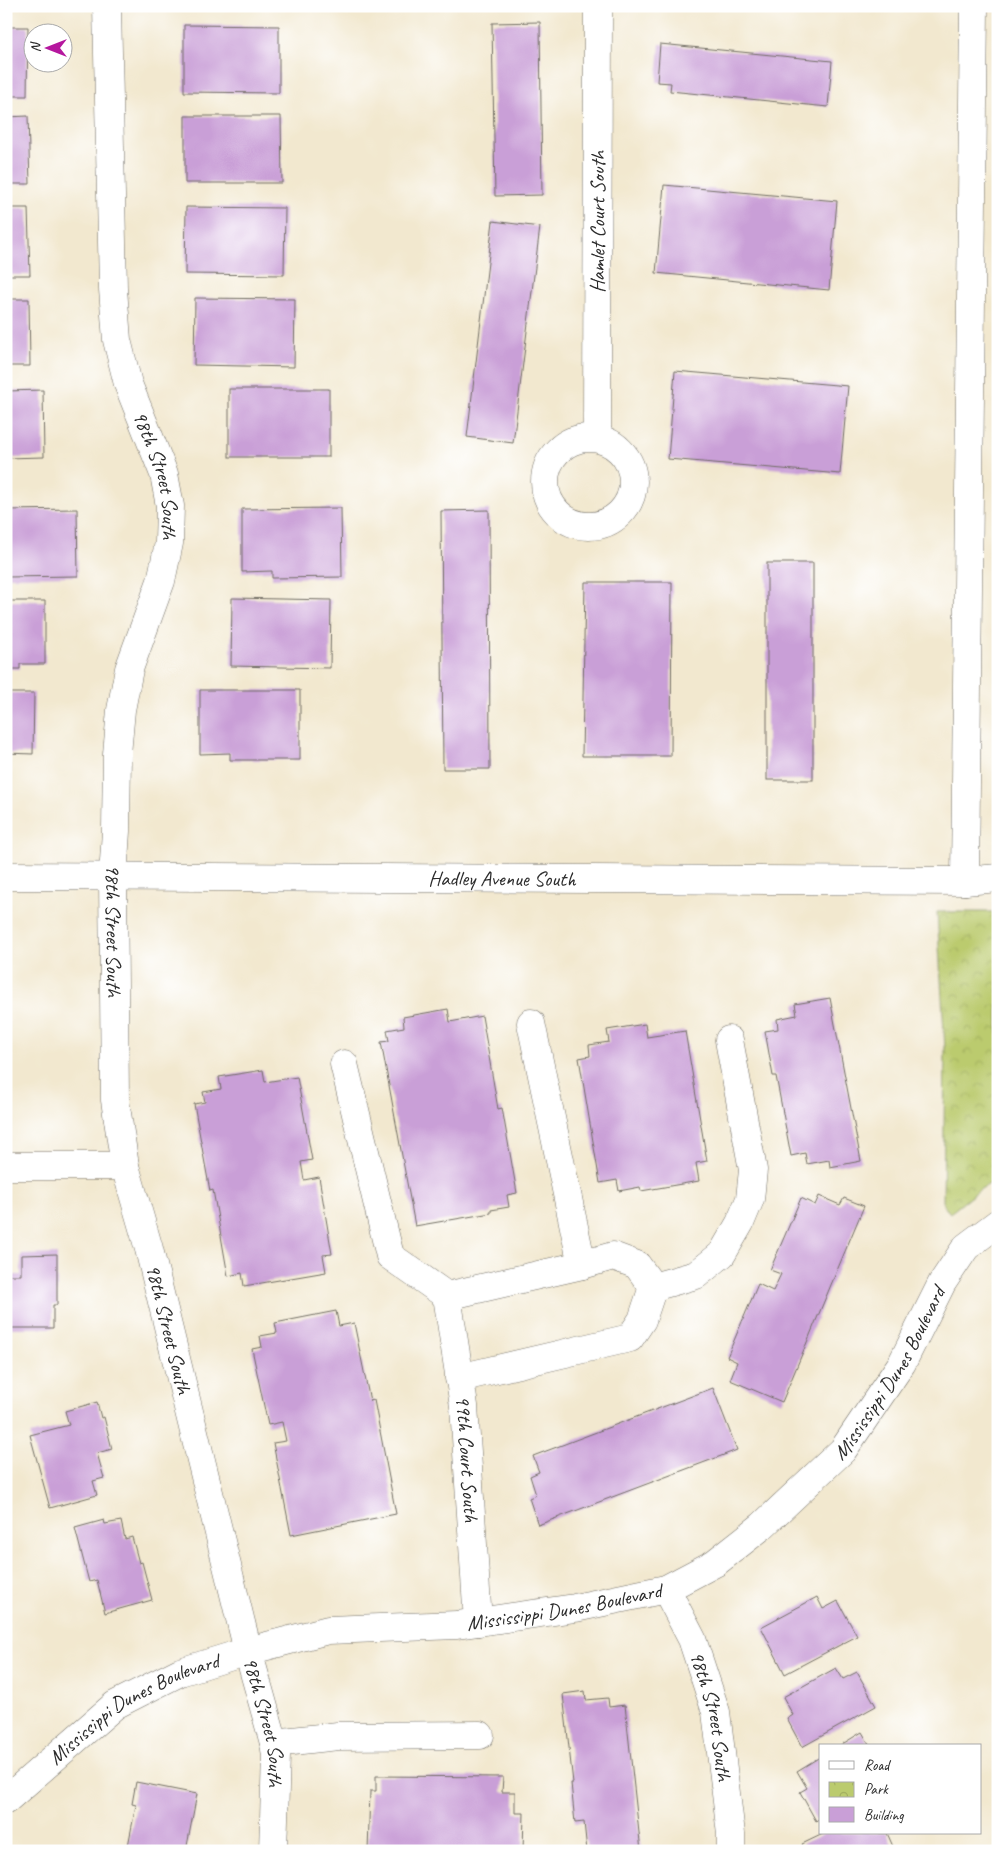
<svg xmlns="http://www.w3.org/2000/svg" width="1004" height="1857" viewBox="0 0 1004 1857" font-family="Caveat,sans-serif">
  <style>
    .park { fill: url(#park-crowns); stroke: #737b4c }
    .building { fill: #c99fd7 }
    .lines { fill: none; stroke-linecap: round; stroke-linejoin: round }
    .minor-casing { stroke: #716d64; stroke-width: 29 }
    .minor { stroke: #fff; stroke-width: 28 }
    .labels { text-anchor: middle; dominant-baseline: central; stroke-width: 5; stroke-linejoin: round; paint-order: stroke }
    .street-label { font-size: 21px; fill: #2b2b2b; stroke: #fff }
  </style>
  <defs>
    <pattern id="park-crowns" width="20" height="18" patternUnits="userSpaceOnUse" patternTransform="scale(1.25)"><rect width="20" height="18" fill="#bbcb6e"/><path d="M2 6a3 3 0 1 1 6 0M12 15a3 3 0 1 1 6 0" fill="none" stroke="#a1ae5f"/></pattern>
  </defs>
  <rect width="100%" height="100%" fill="#fff"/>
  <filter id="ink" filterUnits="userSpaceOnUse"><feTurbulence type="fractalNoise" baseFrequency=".02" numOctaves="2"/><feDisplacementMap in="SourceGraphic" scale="10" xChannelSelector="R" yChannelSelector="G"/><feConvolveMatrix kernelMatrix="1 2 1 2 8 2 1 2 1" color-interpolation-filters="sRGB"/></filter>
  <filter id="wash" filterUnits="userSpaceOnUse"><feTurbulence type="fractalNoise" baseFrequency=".0096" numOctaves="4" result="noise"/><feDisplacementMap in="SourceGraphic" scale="20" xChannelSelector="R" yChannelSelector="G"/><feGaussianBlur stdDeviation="1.12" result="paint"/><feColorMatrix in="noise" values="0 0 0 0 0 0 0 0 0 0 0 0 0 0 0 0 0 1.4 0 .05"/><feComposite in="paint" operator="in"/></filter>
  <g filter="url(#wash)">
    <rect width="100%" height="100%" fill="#f2e8cf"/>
    <path class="park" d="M937,912H998V1179L979,1190L950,1213L943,1205L945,1049Z"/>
    <g id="blocks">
      <g class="building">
        <path d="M540,22L542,195L495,196L492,23Z"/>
        <path d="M184,25L279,26V93L184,92Z"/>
        <path d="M6,27H28L27,96H6Z"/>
        <path d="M660,44L832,61L828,107L670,91L671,83L657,82Z"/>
        <path d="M28,116L30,184H6V117Z"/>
        <path d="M185,116H281L282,183H185Z"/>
        <path d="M664,185L837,201L829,290L656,273Z"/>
        <path d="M186,207L285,208L284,275L185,274Z"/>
        <path d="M6,208H28L30,275H6Z"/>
        <path d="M493,221L540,227L513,443L467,437Z"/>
        <path d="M195,298L295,299L294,367L194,365Z"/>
        <path d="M6,299H29L30,366H6Z"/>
        <path d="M675,371L848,386L840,474L668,459Z"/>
        <rect x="229" y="389" width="100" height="68"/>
        <path d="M43,390L44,457L6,458V391Z"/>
        <path d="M341,508L342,577L272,578V571L242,572V509Z"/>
        <path d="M77,509L78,576L6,577V510Z"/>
        <path d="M489,510L490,769H443L441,511Z"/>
        <rect x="767" y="563" width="46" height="217"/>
        <path d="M585,582H672L671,756H582Z"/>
        <path d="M232,598L331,600L330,668L231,666Z"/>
        <path d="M6,601H45V664H20V669H6Z"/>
        <path d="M200,690H300V760H230V753L200,754Z"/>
        <path d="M6,693H34L33,754L6,753Z"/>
        <path d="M830,998L861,1161L830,1167L829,1160L807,1164L805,1153L791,1156L776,1076H773L765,1031L778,1029L777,1019L797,1015L795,1004Z"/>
        <path d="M448,1009L450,1022L482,1016L498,1109L502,1108L517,1193L507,1195L509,1207L491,1210V1213L415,1226L381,1042L389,1041L387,1030L404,1027L403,1017Z"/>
        <path d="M645,1024L647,1037L685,1031L707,1161L696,1163L699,1181L641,1191L640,1187L619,1191L617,1180L600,1183L579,1058L590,1056L589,1045L609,1042L607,1030Z"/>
        <path d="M263,1070L265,1082L297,1077L312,1160L301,1162L304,1180L319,1177L332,1254L323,1255L326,1272L244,1286L242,1273L228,1276L213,1190L210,1191L194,1104L205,1102L203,1092L221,1089L219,1077Z"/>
        <path d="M819,1196L840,1205L844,1198L864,1206L782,1402L730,1380L737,1362L727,1357L758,1284L773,1291L781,1274L770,1270L801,1198L815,1205Z"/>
        <path d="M57,1254V1305H53V1328H6V1275H21V1255Z"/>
        <path d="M336,1311L339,1326L354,1323L370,1401L374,1400L396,1514L291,1535L273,1443L286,1441L282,1422L268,1425L252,1349L262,1347L260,1336L277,1333L275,1323Z"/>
        <path d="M713,1388L737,1450L538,1525L529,1498L536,1495L530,1476L539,1472L533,1456Z"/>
        <path d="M97,1402L101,1418L104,1417L112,1449L97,1453L104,1478L93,1481L97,1495L50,1508L30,1435L69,1425L65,1411Z"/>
        <path d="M104,1520L105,1524L121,1521L125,1539L132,1537L139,1563L142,1562L152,1600L105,1613L97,1580L89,1582L75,1528Z"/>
        <path d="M817,1597L823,1609L838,1601L857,1636L785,1674L761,1627Z"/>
        <path d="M836,1668L843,1679L857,1672L876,1706L802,1747L787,1719L793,1715L783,1697Z"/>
        <path d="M585,1691L586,1700L608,1698L609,1707L625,1705L641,1851H587L584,1822L575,1823L571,1783H573L563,1694Z"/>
        <path d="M862,1732L870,1746H839Z"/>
        <path d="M820,1757V1818L816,1821L800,1792L807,1788L797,1771Z"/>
        <path d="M376,1776L503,1777L502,1792H515V1813H524L523,1851H368L370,1791H376Z"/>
        <path d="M136,1782L197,1794L186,1851H127L136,1805L132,1804Z"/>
        <path d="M825,1833H887L895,1851H806L802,1844Z"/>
      </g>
    </g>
  </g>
  <g filter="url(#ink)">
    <use href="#blocks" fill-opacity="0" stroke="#716d64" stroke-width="1"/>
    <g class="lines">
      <defs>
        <g id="minor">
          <path id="s1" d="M107,6L113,289L117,340L128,384L164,474L170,506L169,543L161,581L129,669L121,710L117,754L116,831L113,877L115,1100L125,1166L149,1249L248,1651L274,1743L276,1755L273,1851"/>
          <circle cx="589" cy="482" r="44"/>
          <path id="s2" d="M597,438L598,6"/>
          <path id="s3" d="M6,876L965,881L998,878"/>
          <path d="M965,881L974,6"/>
          <path d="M531,1023L582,1265"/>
          <path d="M344,1064L390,1256L447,1296L582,1265L613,1256L637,1265L653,1287"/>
          <path d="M6,1166H125"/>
          <path d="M653,1287L696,1275L722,1254L740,1223L750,1199L753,1170L729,1040"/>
          <path id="s4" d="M447,1296L464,1406L478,1622"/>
          <path d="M459,1378L630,1338L642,1320L653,1287"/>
          <path id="s5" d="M666,1589L692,1639L716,1712L731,1834V1851"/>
          <path d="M274,1743L338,1736L480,1735"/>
          <path id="s6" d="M6,1800L115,1705L180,1672L248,1651L328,1630L457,1625L575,1608L666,1589L715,1563L762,1526L843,1450L902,1363L942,1283L966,1247L998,1223"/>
        </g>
      </defs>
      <use href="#minor" class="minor-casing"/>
      <use href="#minor" class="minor"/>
    </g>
  </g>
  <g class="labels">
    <g class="street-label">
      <text stroke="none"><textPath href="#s2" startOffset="216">Hamlet Court South</textPath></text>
      <text stroke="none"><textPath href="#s1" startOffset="476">98th Street South</textPath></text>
      <text stroke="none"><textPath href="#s3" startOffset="496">Hadley Avenue South</textPath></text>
      <text stroke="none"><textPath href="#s1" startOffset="941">98th Street South</textPath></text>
      <text stroke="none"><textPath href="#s1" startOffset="1346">98th Street South</textPath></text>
      <text stroke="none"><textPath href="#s6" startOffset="1029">Mississippi Dunes Boulevard</textPath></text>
      <text stroke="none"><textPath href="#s4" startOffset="164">99th Court South</textPath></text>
      <text stroke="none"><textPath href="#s6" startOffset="609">Mississippi Dunes Boulevard</textPath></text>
      <text stroke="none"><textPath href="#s6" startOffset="159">Mississippi Dunes Boulevard</textPath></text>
      <text stroke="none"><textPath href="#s5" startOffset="136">98th Street South</textPath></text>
      <text stroke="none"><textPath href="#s1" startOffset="1751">98th Street South</textPath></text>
    </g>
  </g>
  <rect width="1004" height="1857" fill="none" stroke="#fff" stroke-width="25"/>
  <rect x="819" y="1744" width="162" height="90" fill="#ffffff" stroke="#aaaaaa"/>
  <rect x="829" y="1761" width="25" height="8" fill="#ffffff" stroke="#aaaaaa"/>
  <text x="864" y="1770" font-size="15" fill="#2b2b2b">Road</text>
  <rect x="829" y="1782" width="25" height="15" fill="url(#park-crowns)" stroke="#aaaaaa"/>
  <text x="864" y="1794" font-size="15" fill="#2b2b2b">Park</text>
  <rect x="829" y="1807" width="25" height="15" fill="#c99fd7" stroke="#aaaaaa"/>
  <text x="864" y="1820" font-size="15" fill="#2b2b2b">Building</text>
  <g transform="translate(48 48) rotate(270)"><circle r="24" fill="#ffffff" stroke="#aaaaaa"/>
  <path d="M0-4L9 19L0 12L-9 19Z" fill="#b5179e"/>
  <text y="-8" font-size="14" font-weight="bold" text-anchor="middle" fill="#2b2b2b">N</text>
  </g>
</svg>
